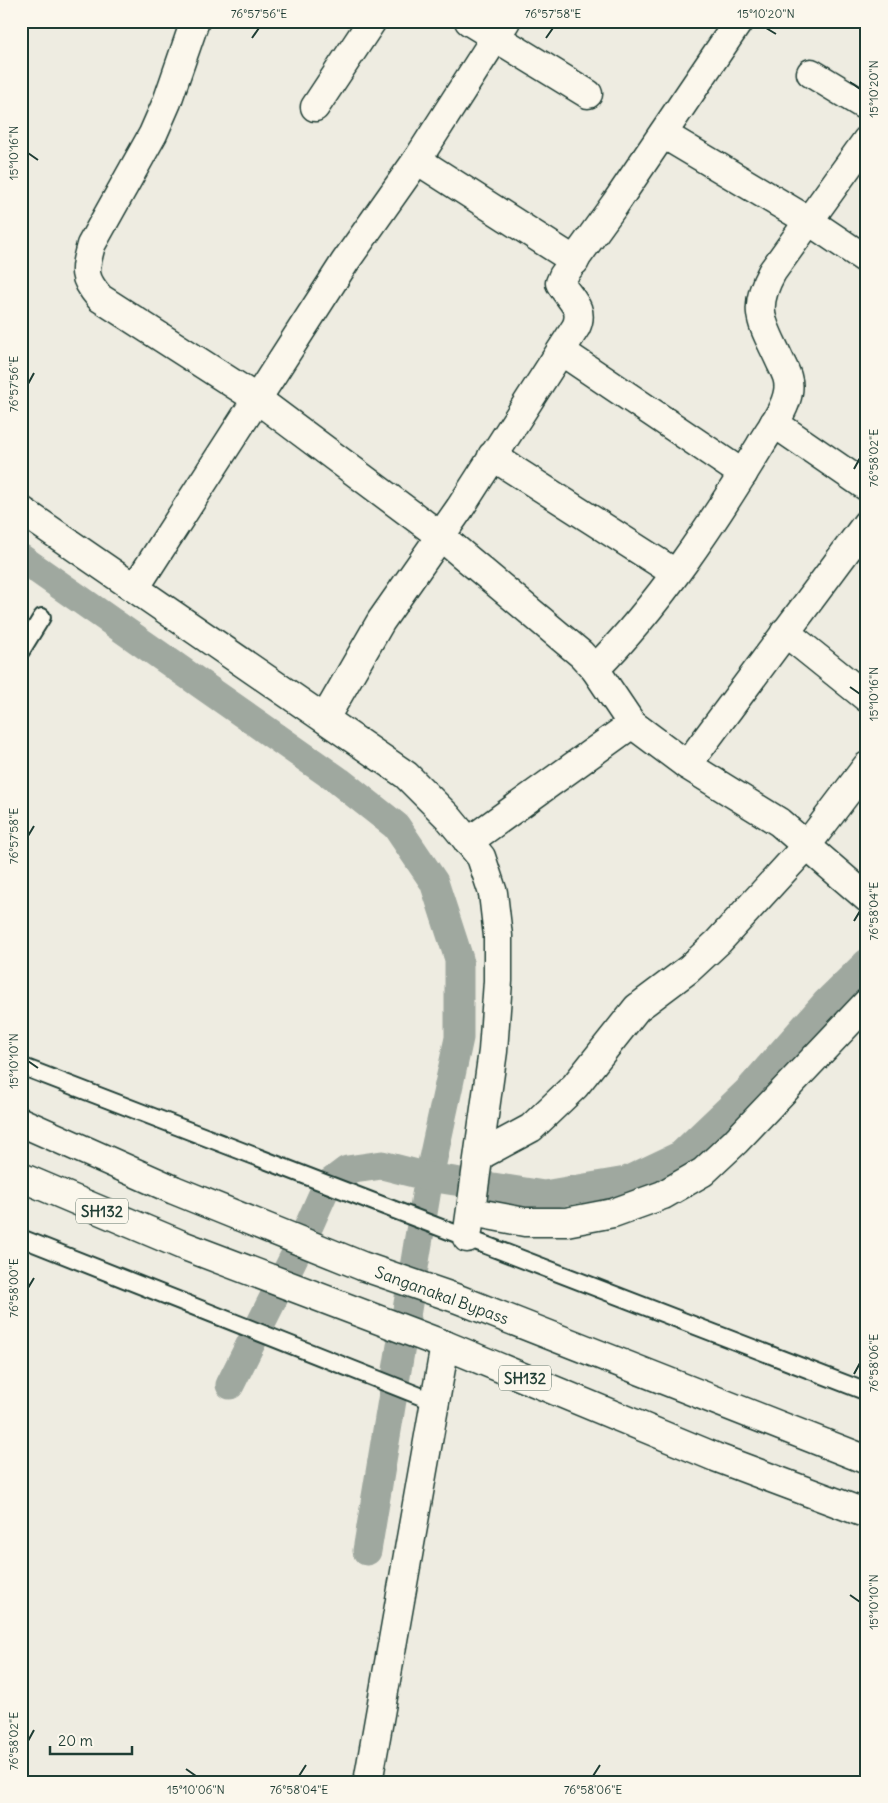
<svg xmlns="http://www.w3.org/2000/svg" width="888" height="1803" viewBox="0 0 888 1803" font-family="Delius,sans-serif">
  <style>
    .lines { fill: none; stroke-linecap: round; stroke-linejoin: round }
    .canal { stroke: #9fa89f; stroke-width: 29 }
    .service-casing { stroke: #1f3d34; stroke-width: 20 }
    .minor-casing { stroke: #1f3d34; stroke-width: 31 }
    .primary-casing { stroke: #1f3d34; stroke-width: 31 }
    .service { stroke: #fbf7ec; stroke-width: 16 }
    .minor { stroke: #fbf7ec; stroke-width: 28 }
    .primary { stroke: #fbf7ec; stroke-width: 28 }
    .ticks { fill: none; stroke: #1f3d34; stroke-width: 2 }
    .labels { text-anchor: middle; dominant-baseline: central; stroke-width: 5; stroke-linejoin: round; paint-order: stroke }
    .shield { fill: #fbf7ec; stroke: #61756b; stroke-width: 1 }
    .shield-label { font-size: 15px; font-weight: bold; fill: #1f3d34 }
    .street-label { font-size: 16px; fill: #1f3d34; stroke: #fbf7ec }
    .neatline { fill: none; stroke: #1f3d34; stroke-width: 2 }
    .ticks-label { font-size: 12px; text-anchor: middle; fill: #1f3d34 }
  </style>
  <rect width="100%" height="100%" fill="#eeece1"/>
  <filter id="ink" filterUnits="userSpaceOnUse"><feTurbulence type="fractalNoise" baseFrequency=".02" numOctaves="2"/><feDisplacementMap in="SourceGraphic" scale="10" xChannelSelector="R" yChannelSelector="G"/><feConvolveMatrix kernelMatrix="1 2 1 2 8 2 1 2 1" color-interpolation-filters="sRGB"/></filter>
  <g filter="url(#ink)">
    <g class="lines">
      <g class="canal">
        <path d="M21,558L339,781L396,826L434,882L459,959V1038L429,1177L367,1551"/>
        <path d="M230,1385L303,1239L327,1185L347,1170L382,1165L429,1177L544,1195L626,1181L681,1155L748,1091L825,1004L867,963"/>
      </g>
      <defs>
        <g id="service">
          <path d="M21,651L42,617"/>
          <path d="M21,1066L867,1392"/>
          <path d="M21,1238L435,1402"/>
        </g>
        <g id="minor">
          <path d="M195,21L167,102L153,134L91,245C84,271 82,277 100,298L257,399L439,535L581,654L595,669L632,724L687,765L779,822L867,898"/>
          <path d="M469,21L588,94"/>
          <path d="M811,73L867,107"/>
          <path d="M315,107L372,21"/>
          <path d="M663,134L809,221L867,260"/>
          <path d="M417,160L575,261"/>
          <path d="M561,351L743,474"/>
          <path d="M774,423L867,487"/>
          <path d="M492,456L675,573"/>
          <path d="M21,510L406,775L448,817L481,857L493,893L498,936V981L493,1051L467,1238"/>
          <path d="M135,588L345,262L417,160L506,21"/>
          <path d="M785,632L867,698"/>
          <path d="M595,669C659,605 713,523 760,446C769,430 785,411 788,392C790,381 786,373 781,363C764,325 750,312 772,272L867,140"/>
          <path d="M325,718L381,621L460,508L576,327C585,308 569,299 560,283L563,276L615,204L739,21"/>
          <path d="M687,765L867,523"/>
          <path d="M468,842L632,724"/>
          <path d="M479,1156L531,1128L575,1086L637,1008L689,969L718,942L807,845L867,766"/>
          <path d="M472,1212L525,1222H566L613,1213L663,1195L703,1172L735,1142L867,1003"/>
          <path d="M368,1782L445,1345"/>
        </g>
        <g id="primary">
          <path d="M21,1122L174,1190L362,1266L458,1299L867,1460"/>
          <path d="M21,1177L182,1245L445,1345L715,1457L867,1514"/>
        </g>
      </defs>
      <use href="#service" class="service-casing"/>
      <use href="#minor" class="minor-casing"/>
      <use href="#primary" class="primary-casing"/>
      <use href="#service" class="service"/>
      <use href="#minor" class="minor"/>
      <use href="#primary" class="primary"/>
    </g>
  </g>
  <path class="ticks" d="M766,28L776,34M252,38L259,28M546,38L553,28M850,82L860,89M28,153L38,160M28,384L34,373M854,469L860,458M850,687L860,694M28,836L34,826M854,921L860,911M28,1061L38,1068M28,1288L34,1278M854,1374L860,1363M850,1595L860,1602M28,1741L34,1730M186,1769L196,1776M299,1776L306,1765M593,1776L600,1765"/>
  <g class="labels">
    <g class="shield">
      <rect x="76" y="1198.5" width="52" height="25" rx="4"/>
      <rect x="499" y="1365.5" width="52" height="25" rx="4"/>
    </g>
    <g class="shield-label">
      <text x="102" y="1211">SH132</text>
      <text x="525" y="1378">SH132</text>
    </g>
    <g class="street-label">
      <text transform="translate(442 1295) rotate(20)">Sanganakal Bypass</text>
    </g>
  </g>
  <rect width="888" height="1803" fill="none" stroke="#fbf7ec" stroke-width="55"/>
  <path d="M50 1746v8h82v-8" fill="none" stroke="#1f3d34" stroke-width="2.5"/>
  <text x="58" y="1746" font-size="15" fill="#1f3d34" stroke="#fbf7ec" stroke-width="4" paint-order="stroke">20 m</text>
  <rect x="28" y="28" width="832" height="1748" class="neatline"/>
  <g class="ticks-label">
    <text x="259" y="18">76°57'56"E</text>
    <text x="553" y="18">76°57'58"E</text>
    <text x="766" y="18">15°10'20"N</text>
    <text transform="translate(874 89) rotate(-90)" y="4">15°10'20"N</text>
    <text transform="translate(14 153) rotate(-90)" y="4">15°10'16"N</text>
    <text transform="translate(14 384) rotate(-90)" y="4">76°57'56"E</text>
    <text transform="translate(874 458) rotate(-90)" y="4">76°58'02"E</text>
    <text transform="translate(874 694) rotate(-90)" y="4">15°10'16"N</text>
    <text transform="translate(14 836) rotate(-90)" y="4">76°57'58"E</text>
    <text transform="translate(874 911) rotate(-90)" y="4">76°58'04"E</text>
    <text transform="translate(14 1061) rotate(-90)" y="4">15°10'10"N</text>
    <text transform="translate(14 1288) rotate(-90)" y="4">76°58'00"E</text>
    <text transform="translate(874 1363) rotate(-90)" y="4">76°58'06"E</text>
    <text transform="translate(874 1602) rotate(-90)" y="4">15°10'10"N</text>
    <text transform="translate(14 1741) rotate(-90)" y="4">76°58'02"E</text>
    <text x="196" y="1794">15°10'06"N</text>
    <text x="299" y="1794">76°58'04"E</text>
    <text x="593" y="1794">76°58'06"E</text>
  </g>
</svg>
